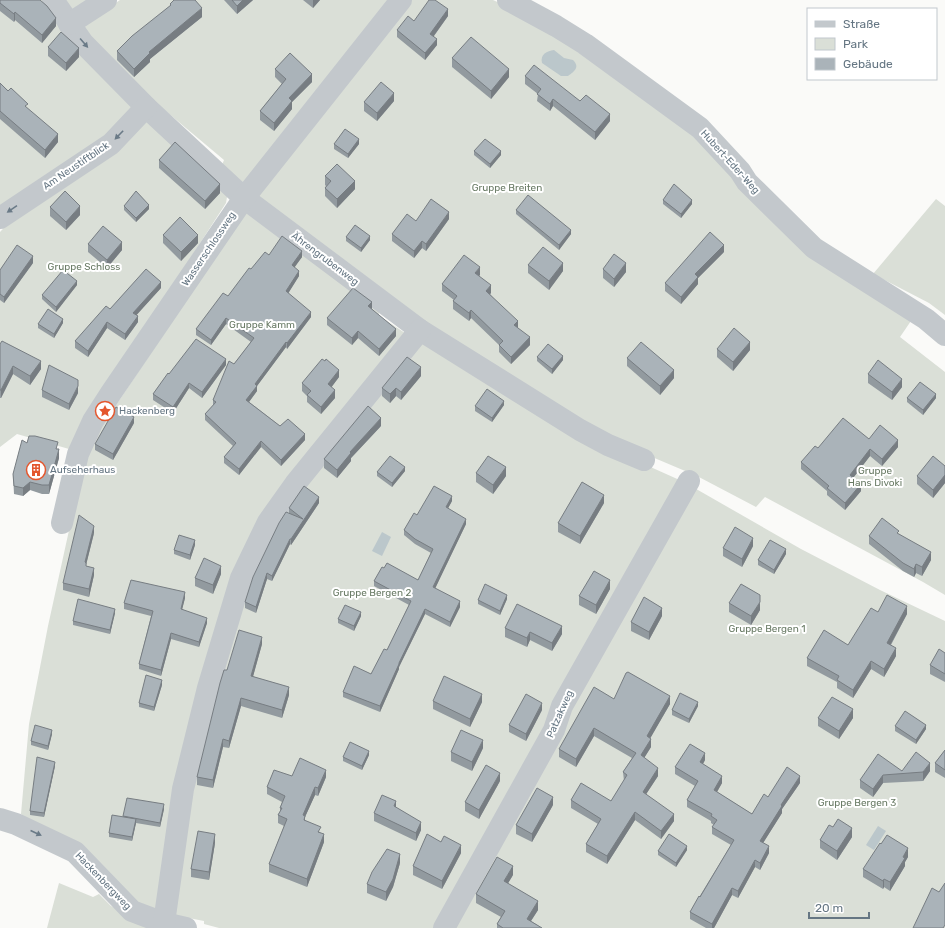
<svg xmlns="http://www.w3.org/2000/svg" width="945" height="928" viewBox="0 0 945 928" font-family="Rubik,sans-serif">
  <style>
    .green { fill: #dadfd7 }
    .water { fill: #bbc7cb }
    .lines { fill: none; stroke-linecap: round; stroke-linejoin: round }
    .minor { stroke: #c3c8cc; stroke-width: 22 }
    .wall { fill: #929a9f }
    .shaded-wall { fill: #777d82 }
    .building { fill: #aab3b9; stroke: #777d82 }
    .oneway { fill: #6a7a87 }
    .labels { text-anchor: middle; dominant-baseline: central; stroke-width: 4; stroke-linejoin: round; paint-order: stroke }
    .street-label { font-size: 10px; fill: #657683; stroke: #fff }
    .park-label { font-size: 10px; fill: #687a64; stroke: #fff }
    .poi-label { font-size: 10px; fill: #657683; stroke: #fff; text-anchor: start }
  </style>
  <rect width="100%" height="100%" fill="#fafaf8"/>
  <g class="green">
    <path d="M0,0H44L228,191L226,203L149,322L69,449L17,434L0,447V232L16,215L0,207Z"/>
    <path d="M63,0H93L74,13Z"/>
    <path d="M120,0H493L554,28L602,61L913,318L900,337L945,372V595L923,582L765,497L756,507L697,476L600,435L441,337L322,249L222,165L224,160L130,81L100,53L83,25Z"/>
    <path d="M936,199L945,206V315L929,303L873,274Z"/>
    <path d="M248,208L382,310L378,315L408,335L579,435L684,482L801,549L880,590L945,621V928H219L204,924V921L163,913L140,907L21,814L29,724L48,626L84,462L90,444Z"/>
    <path d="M59,883L93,897L99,894L111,906L129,915L150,928H47Z"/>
  </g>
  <g class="water">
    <path d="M554,50L564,58L573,60C580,67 575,71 568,76H561L542,63C540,54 547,51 554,50Z"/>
    <path d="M382,532L391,537L382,556L372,551Z"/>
    <path d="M878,826L886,831L874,850L866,845Z"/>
  </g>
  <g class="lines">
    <g class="minor">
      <path d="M53,0L83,43L146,107L244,198L420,330L580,430L608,445L644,460"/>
      <path d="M508,0L556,26L585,44L700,128L740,171L747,182L814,248L926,319L945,335"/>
      <path d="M69,24L106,0"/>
      <path d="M0,218L111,144L146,107"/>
      <path d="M62,523L78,454L93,421L111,393L244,198L401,0"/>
      <path d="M0,819L16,824L75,852L132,911L164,923L186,928"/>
      <path d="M164,923L183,789L208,688L241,578L268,522L295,484L420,330"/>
      <path d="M444,928L554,730L562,706L689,481"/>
    </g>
  </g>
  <g class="wall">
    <path d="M0,0L56,26L42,43L15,20L14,22L0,11Z"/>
    <path d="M224,0H253L237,14Z"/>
    <path d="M303,0H320L313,8Z"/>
    <path d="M170,4L202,17L150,59V62L134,77L117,60V51L170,6Z"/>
    <path d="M448,16L434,36L437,45L425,60L397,37V30L414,21Z"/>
    <path d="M48,47L79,57L66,71L48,56Z"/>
    <path d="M452,58L509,77L491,99L452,67Z"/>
    <path d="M275,69L312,82L292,102V109L274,131L260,120V111L282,84L275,77Z"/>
    <path d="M525,76L580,101L610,121L595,140L553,106L550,111L537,101L538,94L525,84Z"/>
    <path d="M0,83L28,109L58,142L45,158L0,119Z"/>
    <path d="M394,101L377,121L364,111V102Z"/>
    <path d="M334,144H359L348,158L334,149Z"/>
    <path d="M474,151L501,155L490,168L474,155Z"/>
    <path d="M159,160L220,193L205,209L159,168Z"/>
    <path d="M325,176L355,189L337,208L325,196V188L326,186L325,185Z"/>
    <path d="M663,200L692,204L681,218L663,204Z"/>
    <path d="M124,206L149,209L136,222L124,210Z"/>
    <path d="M50,207L80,215L66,230L50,216Z"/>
    <path d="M516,210L571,234L559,250L516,214Z"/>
    <path d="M449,219L426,251L422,248L414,258L392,241V234Z"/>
    <path d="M163,235L198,243L181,261L163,243Z"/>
    <path d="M346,237L370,240L361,252L346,241Z"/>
    <path d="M88,244L122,250L107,268L88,252Z"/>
    <path d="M724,252L698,278V284L681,304L665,291V283Z"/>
    <path d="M269,255L302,257L294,267L299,276L288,293L311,317L287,349L286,347L257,386V391L249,402L280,426L305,440L281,466L261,447L239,475L224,463V457L233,446L205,420V414L213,406V400L234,364L251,342L226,324L211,345L196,335V329L228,296L251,269Z"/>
    <path d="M33,263L4,303L0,300V270Z"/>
    <path d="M528,265L563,271L549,290L528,273Z"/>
    <path d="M603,269L626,272L614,287L603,278Z"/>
    <path d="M480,275L479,276L491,293L490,294L518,328L530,345L511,364L499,352V345L471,318L469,321L453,309V301L454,300L442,291V284Z"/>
    <path d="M77,285L56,312L42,299V295Z"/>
    <path d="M161,288L136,315L138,322L125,340L107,328L88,357L75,348V341L110,309Z"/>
    <path d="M372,309L396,336L379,356L358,338L352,345L327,325V318Z"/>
    <path d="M63,323L54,338L38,328V324Z"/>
    <path d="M0,344L41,369L30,385L13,374L1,398H0Z"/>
    <path d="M717,349L750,350L733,371L717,357Z"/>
    <path d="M537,357L563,360L552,374L537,361Z"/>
    <path d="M627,358L674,378L660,395L627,366Z"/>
    <path d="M226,365L202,398L189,388L173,413L153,400V394L169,374Z"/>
    <path d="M868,374L902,387L892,400L868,383Z"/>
    <path d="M421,376L401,400L396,396L390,403L382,396V388Z"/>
    <path d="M339,377L331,387L335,398L321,414L307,402V396L302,391V383Z"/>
    <path d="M42,390L78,393L69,410L42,397Z"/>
    <path d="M907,398H936L923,415L907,402Z"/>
    <path d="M504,405L492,422L475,411V406Z"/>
    <path d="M134,423L113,460L95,450V444Z"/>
    <path d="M381,426L351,458V461L337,478L324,468V459Z"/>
    <path d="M869,439L898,447L882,466L870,456L853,478L861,491L845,510L827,495V491L801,469V462L818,448Z"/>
    <path d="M27,443L58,449L59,458L49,494H42L30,490L23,496L14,494L13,474Z"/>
    <path d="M945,466V483L933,498L917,484V476Z"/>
    <path d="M405,471L392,487L377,476V472Z"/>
    <path d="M476,473L506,476L493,494L476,482Z"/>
    <path d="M452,501L448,508L466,524L435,588L460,607L450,627L425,614L399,667V669L380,712L343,697V692L371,674L387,650L409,605L374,586V581L384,568L418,580L431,553L415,544L404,535V530L417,515Z"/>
    <path d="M319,503L291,545L290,544L272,581L267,579L256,613L245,608V602L289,513V508Z"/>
    <path d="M604,503L580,544L558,532V523Z"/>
    <path d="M94,533L86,565V566L94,575L89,597L63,590V583Z"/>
    <path d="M899,534L931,560L922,576L916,573L914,577L903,571L869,544V536Z"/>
    <path d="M195,545L190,560L174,554V550Z"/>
    <path d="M753,546L742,567L723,556V548Z"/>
    <path d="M786,554L774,574L758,565V560Z"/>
    <path d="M221,574L213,594L195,586V578Z"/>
    <path d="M610,589L596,614L579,605V596Z"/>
    <path d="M185,598L182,609L207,623L199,647L171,639L161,676L139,669V664L151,616L124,609V603Z"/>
    <path d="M507,599L500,615L478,604V600Z"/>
    <path d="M729,603L760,610L751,625L729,612Z"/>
    <path d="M878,612L907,614L891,645L896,656L884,677L871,669L853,698L837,688V682L807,666V658L848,645Z"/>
    <path d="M115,613L110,634L73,625V621Z"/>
    <path d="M361,616L354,631L338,623V619Z"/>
    <path d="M662,616L649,640L631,631V622Z"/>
    <path d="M505,628L562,634L552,651L530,640L527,647L505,637Z"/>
    <path d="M262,644L253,676L289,695L282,718L241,706L229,748L223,747L213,788L197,785V777L227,670Z"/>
    <path d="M945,653V682L930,674V665Z"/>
    <path d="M162,685L154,711L139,707V703Z"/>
    <path d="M614,699L670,704L650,738L651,747L644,758L658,776L646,794L674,821L661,839L635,820L607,864L586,852V844L598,824L571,808V800L611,801L624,781L623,772L632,758L594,736L576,767L559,757V749Z"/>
    <path d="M433,701L482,702L470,727L433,709Z"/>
    <path d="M698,706L689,723L672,715V710Z"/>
    <path d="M542,710L526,741L509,732V725Z"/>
    <path d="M818,718H853L839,739L818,726Z"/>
    <path d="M895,726L926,729L916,744L895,731Z"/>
    <path d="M52,734L48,750L31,745V741Z"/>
    <path d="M483,748L472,771L451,761V752Z"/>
    <path d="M945,750V778L935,772V763Z"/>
    <path d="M369,755L362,770L343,761V757Z"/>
    <path d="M705,760L703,764L722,783L717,792L752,814L768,797L800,783L782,809V813L763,843L769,853L760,870L755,867L738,898L732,895L714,928H706L690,919V912L731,845L712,834V827L714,825L711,823V821L687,807V800L695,786L675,774V767Z"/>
    <path d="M55,766L44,817L30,815V811Z"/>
    <path d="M902,771H930L923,781L883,783L873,797L860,788V780Z"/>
    <path d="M292,776L326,777L318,796L315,795L305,817V820L321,833L324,842L307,887L269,872V864L284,826L278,823V815L280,812V808L282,802L267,794V787Z"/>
    <path d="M500,781L479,819L465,811V802Z"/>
    <path d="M553,805L532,842L516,834V825Z"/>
    <path d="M396,808L421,830L416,841L374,821V813Z"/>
    <path d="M164,809L160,827L136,823L132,841L109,837V833L123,816Z"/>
    <path d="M833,827L852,837L837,860L820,848V840Z"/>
    <path d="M441,842L461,853L442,889L413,875V866Z"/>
    <path d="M215,843L209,880L191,877V869Z"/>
    <path d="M687,850L676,867L658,855V851Z"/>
    <path d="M908,857L905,862V866L890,891L884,887L883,889L863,877V869Z"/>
    <path d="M400,863L393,887L386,901L367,893V884Z"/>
    <path d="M513,875L508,883L538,910L531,921L542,928H497V924L501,917L476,903V894Z"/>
  </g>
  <g class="shaded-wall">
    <path d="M243,0H253L237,14V6Z"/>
    <path d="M313,0H320L313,8Z"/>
    <path d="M202,8V17L150,59V62L134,77V69L149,52Z"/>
    <path d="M448,9V16L430,41V34Z"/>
    <path d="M15,12V20L14,22V14Z"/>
    <path d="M56,18V26L42,43V35Z"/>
    <path d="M437,39V45L425,60V53Z"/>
    <path d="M79,48V57L66,71V63Z"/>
    <path d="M509,69V77L491,99V91Z"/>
    <path d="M312,74V82L292,102V109L274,131V123L289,98Z"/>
    <path d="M394,93V101L377,121V113Z"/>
    <path d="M553,99V106L550,111V104Z"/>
    <path d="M610,114V121L595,140V132Z"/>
    <path d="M58,134V142L45,158V150Z"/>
    <path d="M359,139V144L348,158V154Z"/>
    <path d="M501,151V155L490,168V164Z"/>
    <path d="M355,181V189L337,208V199Z"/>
    <path d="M220,184V193L205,209V201Z"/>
    <path d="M692,200V204L681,218V214Z"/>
    <path d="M149,205V209L136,222V218Z"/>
    <path d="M80,206V215L66,230V222Z"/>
    <path d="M449,212V219L426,251V244Z"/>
    <path d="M571,230V234L559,250V245Z"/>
    <path d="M198,235V243L181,261V252Z"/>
    <path d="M370,236V240L361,252V248Z"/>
    <path d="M422,241V248L414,258V251Z"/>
    <path d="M122,242V250L107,268V260Z"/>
    <path d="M724,245V252L698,278V284L681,304V297L695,274Z"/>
    <path d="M302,251V257L292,271V265Z"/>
    <path d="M33,256V263L4,303V297Z"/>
    <path d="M563,263V271L549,290V281Z"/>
    <path d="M626,263V272L614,287V279Z"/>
    <path d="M480,267V275L475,280V273Z"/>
    <path d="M299,271V276L286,297V291Z"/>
    <path d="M77,281V285L56,312V307Z"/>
    <path d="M161,282V288L133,319V313Z"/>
    <path d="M491,285V293L486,298V291Z"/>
    <path d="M372,302V310L368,306Z"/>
    <path d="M471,310V318L469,321V313Z"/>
    <path d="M311,312V317L287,349V343Z"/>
    <path d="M138,316V322L125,340V334Z"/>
    <path d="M226,318V324L211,345V340Z"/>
    <path d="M63,319V323L54,338V334Z"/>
    <path d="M518,321V329L514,325Z"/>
    <path d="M107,322V328L88,357V351Z"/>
    <path d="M396,329V336L379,356V349Z"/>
    <path d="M358,331V338L352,345V338Z"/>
    <path d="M530,337V345L511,364V357Z"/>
    <path d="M286,342V347L257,386V391L246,406V400L255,384Z"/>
    <path d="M750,342V350L733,371V362Z"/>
    <path d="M563,356V360L552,374V369Z"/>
    <path d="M226,359V365L202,398V392Z"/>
    <path d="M41,361V369L30,385V376Z"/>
    <path d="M13,366V374L1,398V390Z"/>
    <path d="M421,367V376L401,400V392Z"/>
    <path d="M339,370V377L328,392V384Z"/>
    <path d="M674,370V378L660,395V386Z"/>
    <path d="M902,379V387L892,400V392Z"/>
    <path d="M189,383V388L173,413V407Z"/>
    <path d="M78,386V393L69,410V404Z"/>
    <path d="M396,388V396L390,403V394Z"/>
    <path d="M335,390V398L321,414V407Z"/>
    <path d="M936,394V398L923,415V410Z"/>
    <path d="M504,401V405L492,422V418Z"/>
    <path d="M134,417V423L113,460V454Z"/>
    <path d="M381,418V426L351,458V461L337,478V470L350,452Z"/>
    <path d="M305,434V440L281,466V460Z"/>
    <path d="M898,440V447L882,466V459Z"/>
    <path d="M261,441V447L239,475V469Z"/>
    <path d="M59,449V458L49,494V485Z"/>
    <path d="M870,449V456L850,482V475Z"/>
    <path d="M405,467V471L392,487V483Z"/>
    <path d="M506,467V476L493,494V485Z"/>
    <path d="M945,475V483L933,498V490Z"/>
    <path d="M30,482V490L23,496V488Z"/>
    <path d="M861,484V491L845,510V503Z"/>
    <path d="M604,495V503L580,544V536Z"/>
    <path d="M452,496V501L446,512V507Z"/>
    <path d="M319,497V503L291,545V539Z"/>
    <path d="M466,519V524L433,593V587Z"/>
    <path d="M94,526V533L86,565V570L85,562Z"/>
    <path d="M753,538V546L742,567V559Z"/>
    <path d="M290,539V544L272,581V576Z"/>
    <path d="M195,540V545L190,560V555Z"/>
    <path d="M786,549V554L774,574V570Z"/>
    <path d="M931,552V560L922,576V567Z"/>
    <path d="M916,564V573L914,577V569Z"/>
    <path d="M221,566V574L213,594V585Z"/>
    <path d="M94,568V575L89,597V589Z"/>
    <path d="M267,573V579L256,613V607Z"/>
    <path d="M610,580V589L596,614V605Z"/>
    <path d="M185,592V598L181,614V609Z"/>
    <path d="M507,595V599L500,615V611Z"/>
    <path d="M460,601V607L450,627V622Z"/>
    <path d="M760,602V610L751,625V616Z"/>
    <path d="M907,606V614L887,651V643Z"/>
    <path d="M662,608V616L649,640V632Z"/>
    <path d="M115,609V613L110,634V630Z"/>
    <path d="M425,609V614L399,667V669L380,712V706L399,663Z"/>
    <path d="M361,612V616L354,631V626Z"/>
    <path d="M207,618V623L199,647V642Z"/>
    <path d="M562,626V634L552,651V643Z"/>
    <path d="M530,632V640L527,647V638Z"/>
    <path d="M171,633V639L161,676V670Z"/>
    <path d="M262,637V644L251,684V676Z"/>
    <path d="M896,648V656L884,677V669Z"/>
    <path d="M871,661V669L853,698V690Z"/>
    <path d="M162,680V685L154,711V707Z"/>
    <path d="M289,687V695L282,718V710Z"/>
    <path d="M482,694V702L470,727V719Z"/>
    <path d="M670,696V704L647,744V736Z"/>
    <path d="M241,698V706L229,748V741Z"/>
    <path d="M698,702V706L689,723V719Z"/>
    <path d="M542,703V710L526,741V734Z"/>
    <path d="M853,709V718L839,739V731Z"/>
    <path d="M926,725V729L916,744V740Z"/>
    <path d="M594,728V736L576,767V759Z"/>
    <path d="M52,730V734L48,750V746Z"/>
    <path d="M223,739V747L213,788V780Z"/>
    <path d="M651,739V747L641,763V755Z"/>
    <path d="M483,740V748L472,771V762Z"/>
    <path d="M369,751V755L362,770V766Z"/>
    <path d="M705,753V760L700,769V762Z"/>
    <path d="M55,762V766L44,817V813Z"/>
    <path d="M930,763V771L923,781V772Z"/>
    <path d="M658,768V776L643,799V792Z"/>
    <path d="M326,770V777L318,796V788Z"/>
    <path d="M500,773V781L479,819V810Z"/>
    <path d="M883,775V783L873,797V789Z"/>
    <path d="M722,776V783L714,797V790Z"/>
    <path d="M800,776V783L782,809V813L760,848V841L781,805Z"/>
    <path d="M315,787V795L305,817V824L304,827L303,815Z"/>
    <path d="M553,797V805L532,842V834Z"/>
    <path d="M396,801V809L394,806Z"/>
    <path d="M164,804V809L160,827V823Z"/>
    <path d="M635,812V820L607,864V856Z"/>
    <path d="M674,814V821L661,839V831Z"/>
    <path d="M136,819V823L132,841V837Z"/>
    <path d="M421,822V830L416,841V833Z"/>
    <path d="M852,828V837L837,860V851Z"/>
    <path d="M215,834V843L209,880V872Z"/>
    <path d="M324,834V842L307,887V879Z"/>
    <path d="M461,845V853L442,889V881Z"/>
    <path d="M687,846V850L676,867V863Z"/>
    <path d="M769,846V853L760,870V863Z"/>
    <path d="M908,848V857L905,862V866L890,891V882L903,857Z"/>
    <path d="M400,854V863L393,887L386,901V892Z"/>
    <path d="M755,860V867L738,898V891Z"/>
    <path d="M513,866V875L504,890V881Z"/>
    <path d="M884,879V887L883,889V881Z"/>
    <path d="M732,888V895L714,928H712V924Z"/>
    <path d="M538,901V910L527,927V919Z"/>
  </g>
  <g class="building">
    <path d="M0,0H40L47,6L56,18L42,35L15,12L14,14L0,3Z"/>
    <path d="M174,0H195L202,8L149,52L150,53L134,69L117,51L132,36L171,5L170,4Z"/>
    <path d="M232,0H243L237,6Z"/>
    <path d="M429,0H435L448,9L430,34L437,39L425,53L397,30L408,16L414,21Z"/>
    <path d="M61,32L79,48L66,63L48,47Z"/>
    <path d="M471,37L509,69L491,91L452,58Z"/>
    <path d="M290,53L312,74L289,98L292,101L274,123L260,111L286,79L275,69Z"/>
    <path d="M534,65L580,101L586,95L610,114L595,132L553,99L550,104L537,94L541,89L525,76Z"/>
    <path d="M381,82L394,93L377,113L364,102Z"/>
    <path d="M0,83L8,91L11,88L28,104L25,106L58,134L45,150L0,111Z"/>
    <path d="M345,129L359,139L348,154L334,144Z"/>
    <path d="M485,139L501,151L490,164L474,151Z"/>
    <path d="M175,142L220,184L205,201L159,160Z"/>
    <path d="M337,164L355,181L337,199L325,188L331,181L325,176Z"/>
    <path d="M674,184L692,200L681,214L663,200Z"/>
    <path d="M65,191L80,206L66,222L50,207Z"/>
    <path d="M136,191L149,205L136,218L124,206Z"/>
    <path d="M528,195L571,230L559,245L516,210Z"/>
    <path d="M431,199L449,212L426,244L422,241L414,251L392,234L407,214L416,221Z"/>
    <path d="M180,217L198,235L181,252L163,235Z"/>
    <path d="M355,225L370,236L361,248L346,237Z"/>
    <path d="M103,226L122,242L107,260L88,244Z"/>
    <path d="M710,232L724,245L695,274L698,277L681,297L665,283Z"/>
    <path d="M282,236L302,251L292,265L299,271L286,291L311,312L287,343L286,342L255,384L257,386L246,400L280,426L288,419L305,434L281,460L261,441L239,469L224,457L236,443L205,414L216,402L213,400L229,361L234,364L254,338L226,318L211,340L196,329L223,293L228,296L249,268L251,269L265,252L269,255Z"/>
    <path d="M17,245L33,256L4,297L0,294V270Z"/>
    <path d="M543,247L563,263L549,281L528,265Z"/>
    <path d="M614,254L626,263L614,279L603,269Z"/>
    <path d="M464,255L480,267L475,273L491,285L486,291L518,321L514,325L530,337L511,357L499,345L503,341L471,310L469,313L453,301L457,296L442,284Z"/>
    <path d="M146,269L161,282L133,313L138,316L125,334L107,322L88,351L75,341L106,306L110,309Z"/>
    <path d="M63,270L77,281L56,307L42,295Z"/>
    <path d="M353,288L372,302L368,306L396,329L379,349L358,331L352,338L327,318Z"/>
    <path d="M48,309L63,319L54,334L38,324Z"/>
    <path d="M734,328L750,342L733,362L717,349Z"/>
    <path d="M196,339L226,359L202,392L189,383L173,407L153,394L168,373L169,374Z"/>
    <path d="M2,341L41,361L30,376L13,366L1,390H0V344Z"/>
    <path d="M641,342L674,370L660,386L627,358Z"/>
    <path d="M548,344L563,356L552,369L537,357Z"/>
    <path d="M407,357L421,367L401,392L396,388L390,394L382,388Z"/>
    <path d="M322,359L325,361L326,359L339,370L328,384L335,390L321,407L307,395L311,391L302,383Z"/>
    <path d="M878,360L902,379L892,392L868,374Z"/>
    <path d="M49,365L78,380V386L69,404L42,390Z"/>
    <path d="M920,382L936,394L923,410L907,398Z"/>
    <path d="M487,389L504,401L492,418L475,406Z"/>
    <path d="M368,406L381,418L350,452L351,453L337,470L324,459Z"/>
    <path d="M116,407L134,417L113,454L95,444Z"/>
    <path d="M843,418L869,439L880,425L898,440L882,459L870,449L850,475L861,484L845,503L827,488L829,486L801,462L815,446L818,448Z"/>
    <path d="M29,436H35L58,442L56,449H59L49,485H42L30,482L23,488L14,486L13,474L22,440L27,443Z"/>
    <path d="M390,456L405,467L392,483L377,472Z"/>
    <path d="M488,456L506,467L493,485L476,473Z"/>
    <path d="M933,456L945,466V475L933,490L917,476Z"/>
    <path d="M582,482L604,495L580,536L558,523Z"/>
    <path d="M304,486L319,497L291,539H290L272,576L267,573L256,607L245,602L253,577L279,523L286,512L303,519L289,508Z"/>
    <path d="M434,486L452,496L446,507L466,519L433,587L460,601L450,622L425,609L399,663V664L380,706L343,692L354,666L371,674L384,649L387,650L411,601L374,581L382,567L384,568L387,563L418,580L433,549L415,539L404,530L414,513L417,515Z"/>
    <path d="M79,515L94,526L85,562L86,563V566L94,568L89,589L63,583Z"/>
    <path d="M882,518L899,531L897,533L931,552L922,567L916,564L914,569L903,563L869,536Z"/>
    <path d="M735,527L753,538L742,559L723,548Z"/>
    <path d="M179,535L195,540L190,555L174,550Z"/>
    <path d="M770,540L786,549L774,570L758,560Z"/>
    <path d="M204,558L221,566L213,585L195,578Z"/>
    <path d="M594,571L610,580L596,605L579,596Z"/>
    <path d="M131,580L185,592L181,609L207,618L199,642L171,633L161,670L139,664L153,611L124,603Z"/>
    <path d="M485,584L507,595L500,611L478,600Z"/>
    <path d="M741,584L760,595V602L751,616L729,603Z"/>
    <path d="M887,595L907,606L887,643L896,648L884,669L871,661L853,690L837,680L839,676L807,658L824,630L848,645L871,608L878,612Z"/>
    <path d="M644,597L662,608L649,632L631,622Z"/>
    <path d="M78,599L115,609L110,630L73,621Z"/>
    <path d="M517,604L562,626L552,643L530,632L527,638L505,628Z"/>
    <path d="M345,605L361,612L354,626L338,619Z"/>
    <path d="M239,630L262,637L251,676L289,687L282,710L241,698L229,741L223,739L213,780L197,777L220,683L224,670H227Z"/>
    <path d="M939,649L945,653V674L930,665Z"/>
    <path d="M628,672L670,696L647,736L651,739L641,755L658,768L643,792L674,814L661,831L635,812L607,856L586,844L601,819L571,800L581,783L611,801L627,775L623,772L636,753L594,728L576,759L559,749L594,687L614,699L626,673Z"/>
    <path d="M146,675L162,680L154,707L139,703Z"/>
    <path d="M444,676L482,694L470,719L433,701Z"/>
    <path d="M680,693L698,702L689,719L672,710Z"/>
    <path d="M526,694L542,703L526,734L509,725Z"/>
    <path d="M832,697L853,709L839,731L818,718Z"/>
    <path d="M905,711L926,725L916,740L895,726Z"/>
    <path d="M35,725L52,730L48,746L31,741Z"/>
    <path d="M461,730L483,740L472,762L451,752Z"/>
    <path d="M350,742L369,751L362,766L343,757Z"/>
    <path d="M690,744L705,753L700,762L722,776L714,790L752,814L764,794L768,797L787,767L800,776L781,805L782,806L760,841L769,846L760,863L755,860L738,891L732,888L712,924L690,912L699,896L700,897L734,840L712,827L717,820L711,816L712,814L687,800L698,781L675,767Z"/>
    <path d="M945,750V770L935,763Z"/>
    <path d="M916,752L930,763L923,772L883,775L873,789L860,780L878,754L902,771Z"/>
    <path d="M37,757L55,762L44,813L30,811Z"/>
    <path d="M300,758L326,770L318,788L315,787L303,815L305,816L304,820L321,827L318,832L324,834L307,879L269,864L287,819L278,815L282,808H280L285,796L267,787L274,770L292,776Z"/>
    <path d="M486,765L500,773L479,810L465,802Z"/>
    <path d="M537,788L553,797L532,834L516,825Z"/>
    <path d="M382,795L396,801L394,806L421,822L416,833L374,813Z"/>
    <path d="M127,798L164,804L160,823L123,816Z"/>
    <path d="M112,815L136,819L132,837L109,833Z"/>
    <path d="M838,819L852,828L837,851L820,840L829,825L833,827Z"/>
    <path d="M198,831L215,834L209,872L191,869Z"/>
    <path d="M427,834L441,842L444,836L461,845L442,881L413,866Z"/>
    <path d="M669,834L687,846L676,863L658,851Z"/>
    <path d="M887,835L908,848L903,857L905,858L890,882L884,879L883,881L863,869L880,843L881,844Z"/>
    <path d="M387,849L400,854L393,879L386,892L367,884L372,872Z"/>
    <path d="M497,857L513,866L504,881L538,901L527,919L542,928H503L497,924L505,911L476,894Z"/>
    <path d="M945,883V925L943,928H913L932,888L939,892Z"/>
  </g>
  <defs><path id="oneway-solid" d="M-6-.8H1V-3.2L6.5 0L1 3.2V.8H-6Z"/></defs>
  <g class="oneway">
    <use href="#oneway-solid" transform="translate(84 43) rotate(49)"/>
    <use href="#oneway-solid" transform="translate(119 135) rotate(134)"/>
    <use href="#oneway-solid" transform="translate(12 209) rotate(146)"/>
    <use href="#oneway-solid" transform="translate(36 833) rotate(25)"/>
  </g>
  <defs>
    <symbol id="sight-ring" viewBox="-11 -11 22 22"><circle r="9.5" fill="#fff" stroke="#e4572e" stroke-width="1.5"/><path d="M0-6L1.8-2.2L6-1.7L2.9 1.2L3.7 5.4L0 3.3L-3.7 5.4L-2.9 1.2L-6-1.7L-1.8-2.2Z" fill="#e4572e"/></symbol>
    <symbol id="building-ring" viewBox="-11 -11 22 22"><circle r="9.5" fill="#fff" stroke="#e4572e" stroke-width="1.5"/><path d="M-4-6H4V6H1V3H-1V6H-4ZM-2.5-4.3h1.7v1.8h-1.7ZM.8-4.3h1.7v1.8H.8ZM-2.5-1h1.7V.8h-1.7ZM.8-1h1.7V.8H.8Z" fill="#e4572e"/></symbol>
  </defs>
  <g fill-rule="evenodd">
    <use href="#sight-ring" x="94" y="400" width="22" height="22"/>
    <use href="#building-ring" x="25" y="459" width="22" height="22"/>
  </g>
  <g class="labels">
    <g class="street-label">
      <text transform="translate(730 162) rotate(48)">Hubert-Eder-Weg</text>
      <text transform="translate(76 166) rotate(-34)">Am Neustiftblick</text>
      <text transform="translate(209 249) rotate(-56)">Wasserschlossweg</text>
      <text transform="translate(325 259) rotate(37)">Ährengrubenweg</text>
      <text transform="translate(560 714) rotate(-66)">Patzakweg</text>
      <text transform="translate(103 881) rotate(46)">Hackenbergweg</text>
    </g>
    <g class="park-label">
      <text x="507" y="188">Gruppe Breiten</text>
      <text x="84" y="267">Gruppe Schloss</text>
      <text x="262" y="325">Gruppe Kamm</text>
      <text x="875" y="471">Gruppe<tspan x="875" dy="12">Hans Divoki</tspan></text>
      <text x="372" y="593">Gruppe Bergen 2</text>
      <text x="767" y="629">Gruppe Bergen 1</text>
      <text x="857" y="803">Gruppe Bergen 3</text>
    </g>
    <g class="poi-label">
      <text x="119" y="411">Hackenberg</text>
      <text x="50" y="470">Aufseherhaus</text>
    </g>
  </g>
  <rect x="807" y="8" width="130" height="72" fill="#ffffff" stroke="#c1c8cd"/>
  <rect x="815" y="21" width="20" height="6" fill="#c3c8cc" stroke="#c1c8cd"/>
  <text x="843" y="28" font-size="12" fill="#657683">Straße</text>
  <rect x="815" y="38" width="20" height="12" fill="#dadfd7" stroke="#c1c8cd"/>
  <text x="843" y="48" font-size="12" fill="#657683">Park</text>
  <rect x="815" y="58" width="20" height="12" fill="#aab3b9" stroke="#c1c8cd"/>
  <text x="843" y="68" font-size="12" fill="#657683">Gebäude</text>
  <path d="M809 912v6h60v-6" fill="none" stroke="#657683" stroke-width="2"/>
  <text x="815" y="912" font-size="12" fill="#657683" stroke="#ffffff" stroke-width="3" paint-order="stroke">20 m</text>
</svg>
